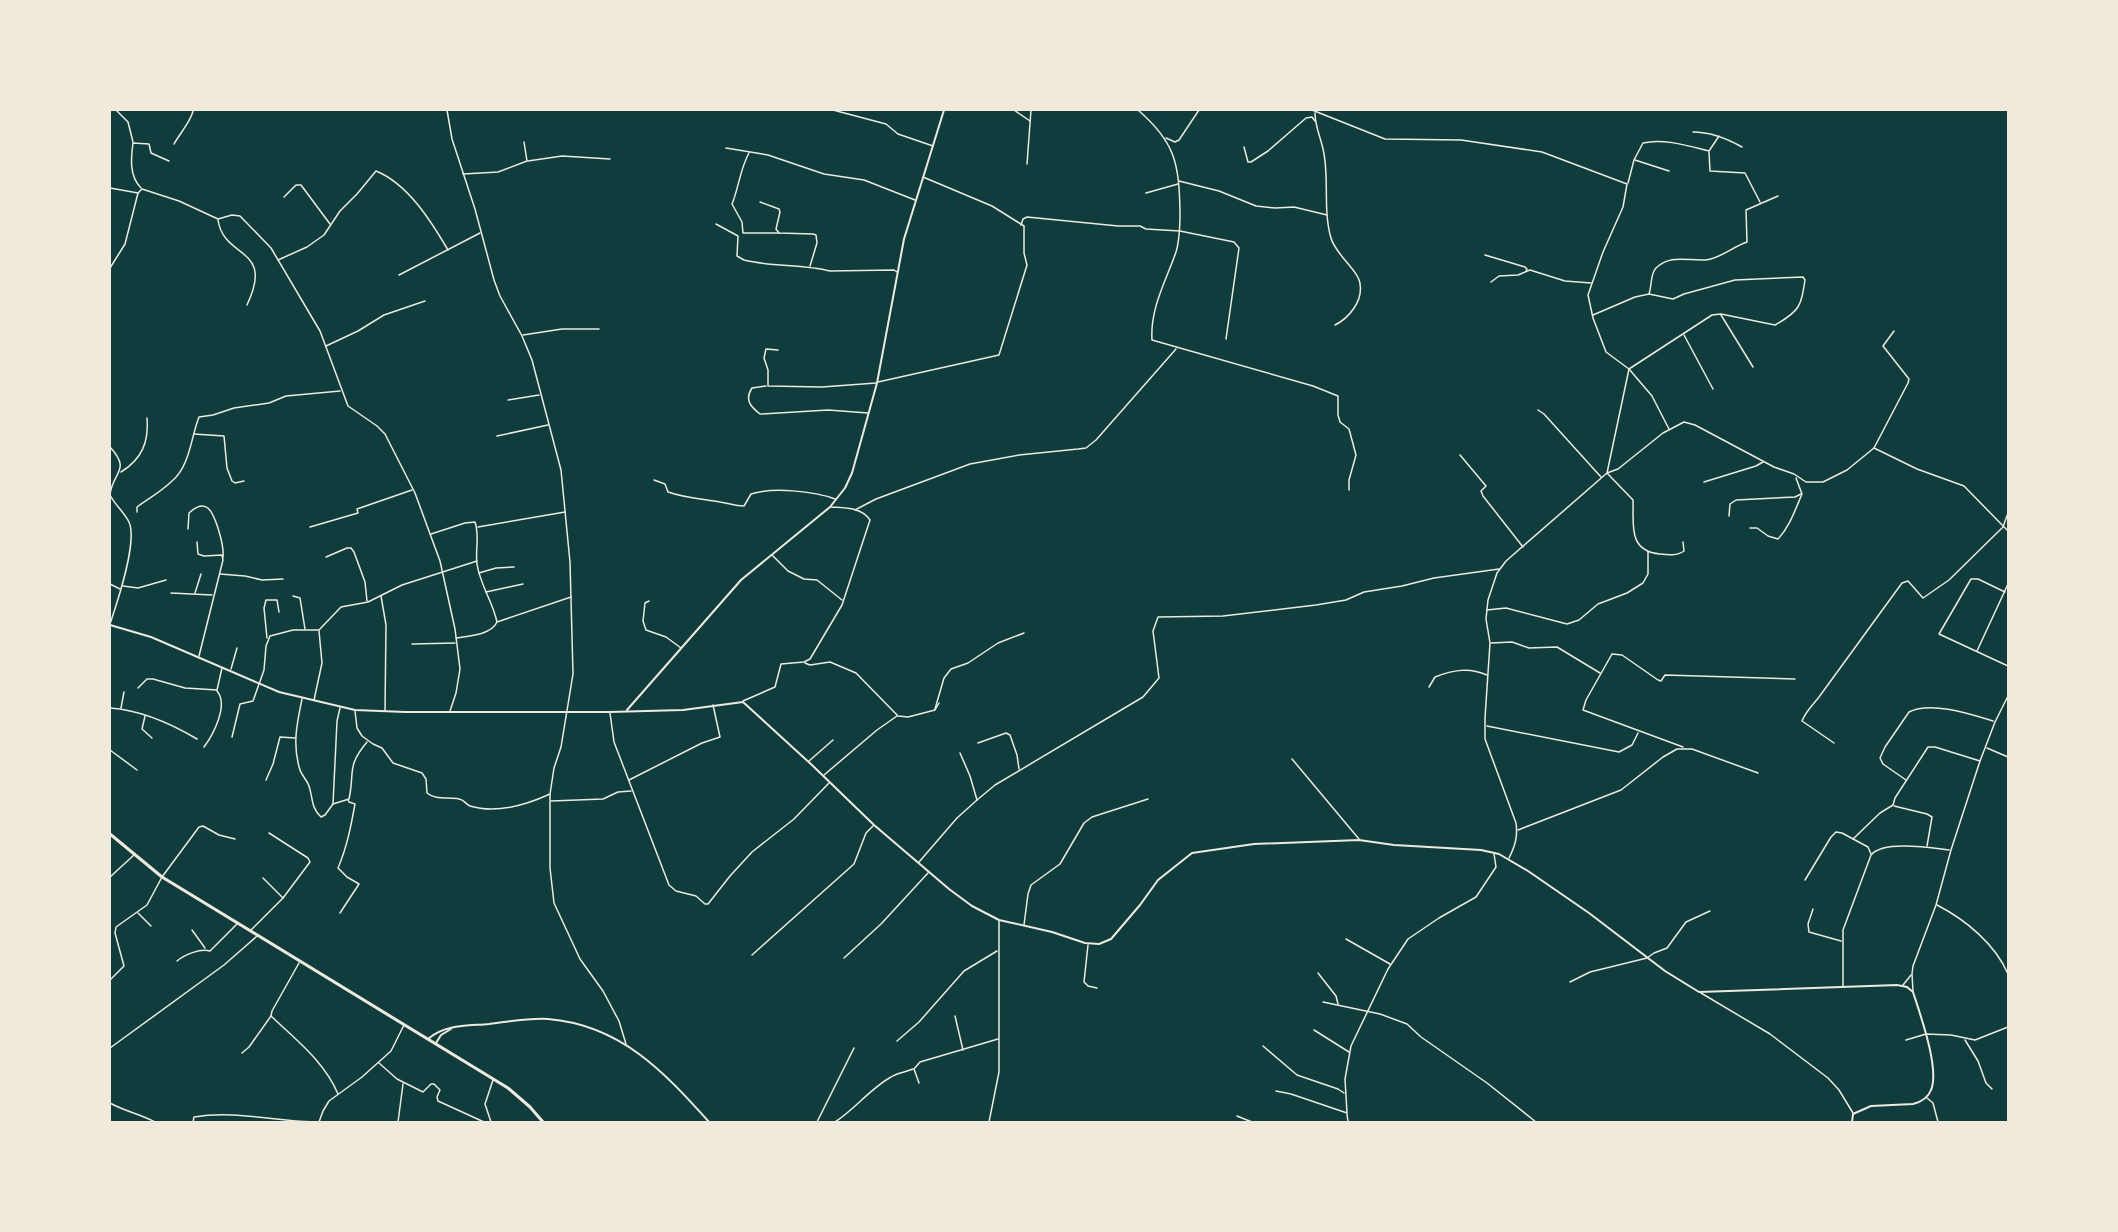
<svg xmlns="http://www.w3.org/2000/svg" width="2118" height="1232" viewBox="0 0 2118 1232" font-family="Montserrat,sans-serif">
  <style>
    .lines { fill: none; stroke-linecap: round; stroke-linejoin: round }
    .minor { stroke: #f1e9da; stroke-width: 1.5 }
    .tertiary { stroke: #f1e9da; stroke-width: 2 }
    .secondary { stroke: #f1e9da; stroke-width: 2 }
    .primary { stroke: #f1e9da; stroke-width: 3 }
  </style>
  <rect width="100%" height="100%" fill="#0f3d3e"/>
  <g class="lines">
    <g class="minor">
      <path d="M116,110L128,122L133,142"/>
      <path d="M447,110L452,139L475,209L494,280L500,296L522,336L532,360L561,470L570,562L573,674L561,747L554,768L550,794V868L554,903L580,959L603,991L619,1021L626,1044"/>
      <path d="M833,110L886,124L898,134L933,146"/>
      <path d="M1014,110L1030,121"/>
      <path d="M1138,110C1175,142 1179,163 1180,211C1180,225 1180,239 1176,252C1166,281 1150,308 1152,340L1313,386L1338,396V415L1340,422L1349,429L1356,455L1349,480V490"/>
      <path d="M1312,110L1385,139L1461,140L1542,152L1627,184L1623,207L1603,252L1588,295L1593,318L1606,352L1629,369L1607,473L1633,500C1634,523 1627,551 1660,554C1668,555 1677,556 1684,551L1683,542"/>
      <path d="M1315,113C1315,128 1322,140 1324,154C1329,181 1323,211 1331,238C1335,254 1359,271 1360,284C1363,301 1349,318 1335,325"/>
      <path d="M1693,132C1711,132 1726,138 1742,147"/>
      <path d="M1166,138L1175,142L1179,140L1199,110"/>
      <path d="M174,144C179,135 193,118 193,110"/>
      <path d="M1244,147L1248,162H1251L1268,151L1306,118L1312,117L1315,121"/>
      <path d="M726,148L768,155L824,174L864,180L915,200"/>
      <path d="M1709,152L1710,171L1745,173L1760,202"/>
      <path d="M749,153C740,169 739,187 732,204L742,222L743,233H779"/>
      <path d="M1635,160L1669,171"/>
      <path d="M528,161L562,156L610,159"/>
      <path d="M1027,164L1031,110"/>
      <path d="M463,174L498,172L527,161L524,142"/>
      <path d="M1179,181L1219,191L1256,206L1275,208L1294,207L1327,215"/>
      <path d="M1628,183L1634,160L1643,143C1663,138 1689,146 1709,151L1719,136"/>
      <path d="M110,188L138,193"/>
      <path d="M141,188C129,176 131,158 133,143L149,144L151,153L169,161"/>
      <path d="M1146,193L1178,184"/>
      <path d="M284,197L296,185H301L330,224"/>
      <path d="M760,202L779,209L780,212L776,229L779,233L813,234L816,235L817,243L810,266"/>
      <path d="M218,220C224,260 275,246 247,305"/>
      <path d="M716,224L738,236L737,256L744,260C772,267 802,264 830,271L894,270L897,272"/>
      <path d="M1021,225L1023,219L1027,217L1118,226H1140L1146,229L1180,231L1234,242L1239,248L1226,339"/>
      <path d="M1485,255L1525,267L1527,269L1526,271"/>
      <path d="M278,260L307,247L324,235L340,211L357,194L376,171C408,184 431,221 448,250"/>
      <path d="M110,268L125,244L138,193L142,189L179,201L218,219L232,215L240,216L271,248L320,331L348,406L377,426L385,434L415,493L440,561L455,629L460,669L456,693L450,711"/>
      <path d="M399,275L480,233"/>
      <path d="M1491,282L1499,276L1518,275L1530,270L1565,281L1591,283"/>
      <path d="M1649,294L1673,299L1684,294L1735,280L1803,277L1805,280C1801,306 1800,311 1775,325L1721,314L1712,315L1629,369L1652,396L1669,429"/>
      <path d="M1593,315L1635,297L1649,294C1652,286 1650,274 1656,268C1670,254 1687,261 1705,260C1720,259 1732,247 1747,242L1746,210L1778,196"/>
      <path d="M1721,315L1753,367"/>
      <path d="M523,335L562,329H599"/>
      <path d="M1684,335L1713,389"/>
      <path d="M326,346L358,331L384,315L425,301"/>
      <path d="M778,350L766,349L764,358L768,370V386L822,387L876,383"/>
      <path d="M878,382L999,355L1027,265L1024,253V226L992,206L923,177"/>
      <path d="M766,386L752,388C744,400 751,407 760,414L828,410L868,413"/>
      <path d="M508,400L539,395"/>
      <path d="M1538,410L1544,414L1601,477"/>
      <path d="M194,434L224,436L227,468L232,481L235,483L244,481"/>
      <path d="M497,436L548,425"/>
      <path d="M110,447C132,471 112,472 110,495C115,505 124,512 129,522C138,542 117,603 110,624"/>
      <path d="M1874,448L1917,469L1964,486L2008,531"/>
      <path d="M1460,455L1486,486L1481,491L1483,496L1523,547"/>
      <path d="M121,472C142,459 149,442 147,418"/>
      <path d="M654,480L665,484L668,492C685,498 702,499 720,502C728,503 735,506 744,506L751,494C772,487 814,491 835,499"/>
      <path d="M1704,482L1756,466L1763,462"/>
      <path d="M855,510L876,499L970,464L1019,455L1078,449L1086,448L1096,440L1176,349"/>
      <path d="M137,512V507C148,499 162,491 172,481C190,466 191,437 199,417L213,415L234,408L269,403L286,396L340,391"/>
      <path d="M1729,516L1730,504L1736,500L1795,497L1801,494"/>
      <path d="M310,527L358,513L357,509L412,490"/>
      <path d="M478,527L565,512"/>
      <path d="M1750,528H1757L1768,536L1778,539C1790,526 1795,510 1802,494L1796,478"/>
      <path d="M188,529L189,513C207,496 213,513 218,528C221,539 224,546 223,557"/>
      <path d="M431,534L465,523L475,522C480,536 475,550 477,564C480,585 493,602 497,622"/>
      <path d="M197,542L198,554L204,556L222,555L223,560L199,656"/>
      <path d="M772,555L788,571L804,579L817,580L842,600"/>
      <path d="M326,557L347,548H351L354,552L365,582L367,601"/>
      <path d="M479,573L496,568L514,567"/>
      <path d="M220,574L245,576L262,580L283,579"/>
      <path d="M110,584L120,589"/>
      <path d="M123,586L138,588L166,580"/>
      <path d="M486,592L523,584"/>
      <path d="M2005,592L1978,579H1971L1939,634L2008,666"/>
      <path d="M171,593L212,595"/>
      <path d="M195,593L201,574"/>
      <path d="M293,596L300,598L305,629"/>
      <path d="M381,596L386,625L385,711"/>
      <path d="M649,601L645,603L643,621L646,630L666,637L681,648"/>
      <path d="M1487,610L1506,608L1567,624L1579,620L1598,604L1627,593L1643,583L1648,574V552"/>
      <path d="M267,638L264,608L266,600H277L279,612"/>
      <path d="M456,638C469,636 491,635 497,622L571,597"/>
      <path d="M1491,643L1512,642L1529,648L1557,647L1600,673"/>
      <path d="M412,644L455,643"/>
      <path d="M1977,651L2008,584"/>
      <path d="M805,663L810,665L830,662L856,673L898,716L908,717L935,710L939,703"/>
      <path d="M231,669L237,648"/>
      <path d="M1429,687L1435,677C1453,670 1469,667 1487,675"/>
      <path d="M138,688L147,679H153L185,688L217,690L222,668"/>
      <path d="M302,699C297,723 292,745 300,770C302,776 307,780 309,786C313,798 311,808 321,817L325,815L333,804L337,721L340,708"/>
      <path d="M314,700L322,663L319,631"/>
      <path d="M743,701L775,687L781,664L804,662L810,659L842,605L870,520C862,507 844,508 831,507"/>
      <path d="M110,708C140,710 170,723 197,739"/>
      <path d="M121,708L124,692"/>
      <path d="M935,709L944,678L951,669L968,663L998,643L1024,633"/>
      <path d="M355,711L357,728L362,736L373,744L382,748L393,763L422,773L426,779L427,793C435,800 448,797 459,799C465,800 465,804 470,806C496,814 526,805 550,794"/>
      <path d="M610,713L614,742L669,885L676,891L696,896L705,904H708L730,876L752,852L794,819L829,783"/>
      <path d="M145,716L142,729L152,738"/>
      <path d="M1487,726L1619,752L1632,745L1638,733"/>
      <path d="M232,737L240,704L253,701L264,670L266,646L270,636L293,630H319L341,607L368,602L402,585L477,561"/>
      <path d="M978,743L1006,733L1010,735L1017,755L1019,769"/>
      <path d="M1834,743L1802,721C1806,711 1812,706 1819,697L1902,583L1908,581L1923,598L1949,580L2003,527L2008,513"/>
      <path d="M204,747C213,735 229,705 217,691"/>
      <path d="M1683,747L1583,710L1586,700L1612,654L1622,655L1658,680L1661,681L1665,675L1795,679"/>
      <path d="M1987,748L2008,757"/>
      <path d="M110,750L137,770"/>
      <path d="M1292,759L1359,839"/>
      <path d="M809,761L833,740"/>
      <path d="M824,775L877,730L897,716"/>
      <path d="M266,780L273,764L280,737L295,738"/>
      <path d="M629,780L702,743L720,737L713,705"/>
      <path d="M1906,780L1883,764L1880,758L1885,747L1909,712C1931,701 1970,714 1993,721"/>
      <path d="M977,800L995,785L1143,697L1159,678L1153,631L1158,617L1223,616L1316,605L1346,600L1364,592L1402,586L1434,578L1499,569"/>
      <path d="M551,801L603,799L618,792L631,791"/>
      <path d="M333,804L349,799C355,772 346,767 367,742"/>
      <path d="M1894,806L1927,814L1932,817L1927,846"/>
      <path d="M1518,830L1621,790L1663,757L1677,749H1692L1758,773"/>
      <path d="M1853,839L1880,813L1893,805L1895,798L1928,747H1935L1980,761"/>
      <path d="M1509,858C1515,846 1518,837 1516,823L1485,739V718L1490,643L1486,619L1488,600L1497,573L1506,561L1607,473L1618,469L1663,433L1684,422L1695,425L1774,467L1794,474L1806,482H1823L1847,470L1874,448L1908,383L1909,379L1883,346L1894,331"/>
      <path d="M919,862L957,818L977,800L970,776L960,753"/>
      <path d="M110,877L134,855"/>
      <path d="M263,878L283,898"/>
      <path d="M1805,880L1831,837L1836,832L1842,833L1868,847L1871,854"/>
      <path d="M1937,905C1966,920 1995,944 2008,974"/>
      <path d="M1813,909L1808,924L1809,932L1841,941"/>
      <path d="M138,913L151,926"/>
      <path d="M340,913L359,884L347,877L338,868C347,847 351,826 355,804L349,802L348,800"/>
      <path d="M1024,925L1028,894L1031,885L1060,864L1084,823L1092,817L1148,799"/>
      <path d="M192,930L205,948"/>
      <path d="M251,930L283,898L310,862L308,858L269,833"/>
      <path d="M1346,939L1390,964"/>
      <path d="M1088,945L1084,982L1088,986L1097,988"/>
      <path d="M752,955L854,864L866,833L873,826"/>
      <path d="M844,958L881,924L928,873"/>
      <path d="M177,961C184,955 200,948 210,951L237,924"/>
      <path d="M299,963L272,1011L271,1016C296,1040 324,1061 338,1094"/>
      <path d="M1318,973L1336,996L1338,1004"/>
      <path d="M110,980L124,966L115,933L116,927L147,905L162,877L199,827L203,826L219,835L235,839"/>
      <path d="M1570,982L1590,972L1647,958L1654,953L1667,948L1686,922L1710,911"/>
      <path d="M1903,985L1911,975"/>
      <path d="M1843,986V930L1871,855C1883,840 1932,848 1949,850"/>
      <path d="M1913,991L1912,974L1913,966L1936,905L1951,850L1980,761L1995,722L2008,696"/>
      <path d="M1701,993L1770,1034L1828,1078L1839,1090L1853,1113"/>
      <path d="M1323,1002L1380,1014L1407,1024L1421,1037L1487,1083L1536,1122"/>
      <path d="M955,1016L963,1050"/>
      <path d="M1314,1030L1349,1052"/>
      <path d="M1906,1040L1926,1034L1951,1035L1975,1040L2008,1027"/>
      <path d="M1965,1040L1978,1061L1986,1083L1992,1089"/>
      <path d="M897,1041L919,1022L964,971L997,951"/>
      <path d="M1263,1046L1297,1075L1338,1089L1344,1093"/>
      <path d="M110,1048L224,965L257,936"/>
      <path d="M242,1053L249,1047L271,1016"/>
      <path d="M379,1063L397,1079L423,1092L431,1084H434L440,1090L437,1097L438,1101L484,1122"/>
      <path d="M919,1083L914,1069L920,1062L998,1039"/>
      <path d="M1276,1091L1291,1094L1347,1113L1345,1079L1351,1046L1388,969L1408,939L1439,918L1476,897L1496,867L1494,854"/>
      <path d="M1927,1098L1933,1103L1938,1122"/>
      <path d="M110,1103C124,1111 140,1114 155,1122"/>
      <path d="M1347,1114L1348,1122"/>
      <path d="M1237,1116L1252,1122"/>
      <path d="M193,1122L194,1117C236,1110 278,1122 319,1122"/>
      <path d="M319,1122L323,1111L329,1101L362,1077L391,1051L404,1025"/>
      <path d="M398,1122L403,1084"/>
      <path d="M491,1122L485,1104L493,1080"/>
      <path d="M817,1122L854,1048"/>
      <path d="M835,1122C855,1109 871,1088 891,1077C897,1073 906,1072 913,1069"/>
      <path d="M989,1122L999,1072V921"/>
    </g>
    <g class="tertiary">
      <path d="M110,625L151,637L279,692L355,710L405,712H610L683,710L743,702L813,766L874,825L949,889L972,906L999,920L1052,932L1085,943L1099,944L1111,939L1140,905L1158,880L1192,853L1254,844L1359,840L1394,845L1481,850L1499,854L1528,871L1589,913L1665,971L1699,992L1897,985L1907,987L1913,992C1920,1014 1940,1069 1931,1090C1928,1098 1921,1102 1913,1104L1871,1106L1853,1114L1852,1122"/>
      <path d="M627,710L741,580L830,507L845,488L852,473L877,383L904,239L944,110"/>
    </g>
    <g class="secondary">
      <path d="M428,1039C445,1024 469,1026 489,1024C509,1021 529,1018 548,1019C621,1025 664,1072 709,1122"/>
      <path d="M436,1043L441,1035L451,1029"/>
    </g>
    <path class="primary" d="M110,834L162,877L508,1088L530,1107L543,1122"/>
  </g>
  <rect width="2118" height="1232" fill="none" stroke="#f1e9da" stroke-width="222"/>
</svg>
